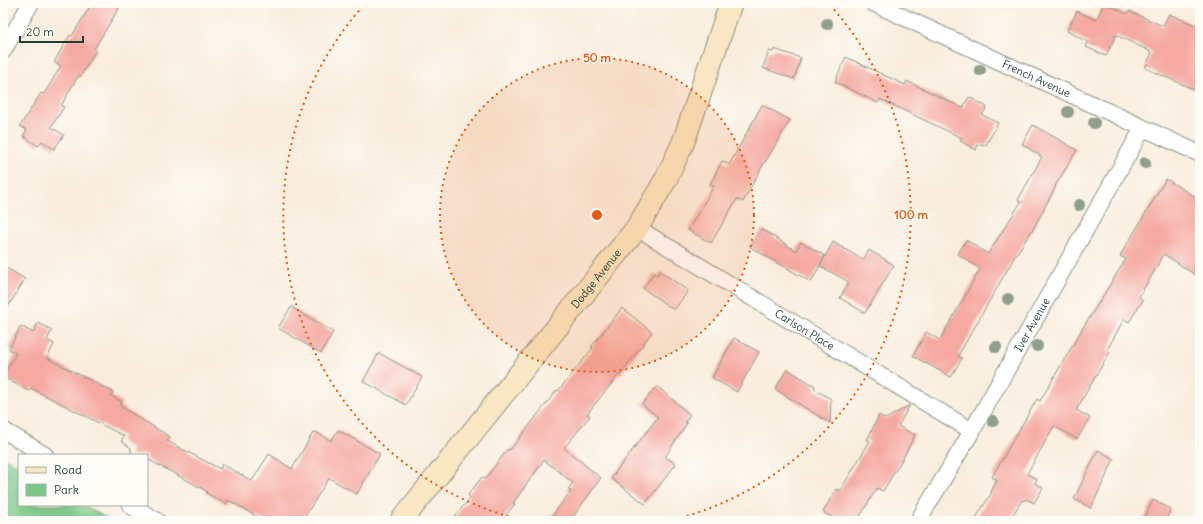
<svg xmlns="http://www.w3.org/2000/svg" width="1203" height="524" viewBox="0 0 1203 524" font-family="Delius,sans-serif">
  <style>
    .green { fill: #7bc988; stroke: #4d835e }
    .building { fill: #f5a9a0 }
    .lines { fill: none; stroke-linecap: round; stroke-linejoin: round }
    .minor-casing { stroke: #8c9588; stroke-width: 18 }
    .secondary-casing { stroke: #8c9588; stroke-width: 24 }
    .minor { stroke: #fff; stroke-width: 16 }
    .secondary { stroke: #fae7c3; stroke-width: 22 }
    .tree { fill: #8e9f8c }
    .ring { fill: none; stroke: #e8590c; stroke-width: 2; stroke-dasharray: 2 4 }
    .labels { text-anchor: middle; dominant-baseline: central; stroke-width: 3; stroke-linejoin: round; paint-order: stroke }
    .street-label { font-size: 11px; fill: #1f3d34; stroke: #fdfcf7 }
    .centre { fill: #e8590c; stroke: #fdfcf7; stroke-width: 2 }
    .ring-label { font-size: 12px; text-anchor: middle; font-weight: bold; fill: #e8590c; stroke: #fdfcf7; stroke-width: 3; stroke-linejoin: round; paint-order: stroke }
  </style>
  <rect width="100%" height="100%" fill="#fdfcf7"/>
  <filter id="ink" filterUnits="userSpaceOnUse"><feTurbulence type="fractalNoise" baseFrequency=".025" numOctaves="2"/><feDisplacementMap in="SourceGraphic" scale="8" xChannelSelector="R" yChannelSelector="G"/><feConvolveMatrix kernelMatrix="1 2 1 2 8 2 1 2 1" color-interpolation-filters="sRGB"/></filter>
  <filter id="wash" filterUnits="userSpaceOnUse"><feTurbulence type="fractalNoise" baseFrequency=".012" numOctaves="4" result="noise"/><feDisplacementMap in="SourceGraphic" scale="16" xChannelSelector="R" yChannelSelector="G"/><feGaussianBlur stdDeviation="0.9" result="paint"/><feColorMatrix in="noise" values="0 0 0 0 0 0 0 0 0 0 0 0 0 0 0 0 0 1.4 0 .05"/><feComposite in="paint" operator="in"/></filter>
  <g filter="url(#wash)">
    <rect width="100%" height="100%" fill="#f9eddd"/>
    <path class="green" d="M3,457L19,466V505H84L111,521H3Z"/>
    <g id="blocks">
      <g class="building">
        <path d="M92,3H110L119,8L94,49L96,50L80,77L78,76L61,106L64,107L51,127L64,135L54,149L42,141L38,146L23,136L27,130L20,126L41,93L44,94L61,66L54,62L70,35L72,36Z"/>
        <path d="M1104,3L1127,14L1129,11L1163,26L1169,14L1200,27V92L1145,68L1152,52L1116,35L1106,56L1086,47L1088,42L1067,31L1077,11L1096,20Z"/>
        <path d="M774,49L801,58L794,79L763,68L769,51L773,52Z"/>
        <path d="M846,57L905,85L907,81L963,108L969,97L987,107L982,115L998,123L986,145L978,144L976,150L960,141L962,138L880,99L878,103L835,82Z"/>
        <path d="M762,105L790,120L766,161H765L743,202L737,199L711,243L688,230L714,186L710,184L722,161L729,165Z"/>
        <path d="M1033,125L1077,150L1055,186H1056L1033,229L1015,256L958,356L962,358L951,377L913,356L926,332L940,340L980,269L958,254L966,240L988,254L1021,202L1018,200L1042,157L1022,144Z"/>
        <path d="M1166,179L1200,200V278L1164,254L1139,297L1143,300L1129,322L1124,319L1107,350L1110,352L1076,410L1090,418L1077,439L1054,426L1027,474L1037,479L1035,483L1043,488L1034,503L1026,499L1024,501L1022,500L1009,521H974L992,492H991L997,480L992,477L1037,399L1040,401L1081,331L1126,259L1120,256Z"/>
        <path d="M762,229L796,251L801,242L825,256L811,282L750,247Z"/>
        <path d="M833,242L863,260L869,250L894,265L865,313L840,298L849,282L820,266Z"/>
        <path d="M3,266L25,279L3,315Z"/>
        <path d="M660,271L688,291L674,310L643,288L654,273L658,275Z"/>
        <path d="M291,307L333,332L321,353L278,328Z"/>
        <path d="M622,308L652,332L620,375L619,374L587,414L590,416L564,448L601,478L570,521H548L571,491L568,489L573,483L544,460L513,503L515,504L501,521H451L470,498L468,495L482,477L485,479L508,449L510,450L557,390L558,391L593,348L591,347Z"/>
        <path d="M38,323L52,330L47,340L54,344L47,358L113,392L111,396L122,402L120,406L170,437L167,441L220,469L222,464L252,481L269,454L292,469L314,431L331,441L338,430L380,454L357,494L329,478L302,521H265L228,500L226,504L206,493L207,491L147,459V455H131V448L121,441L124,436L31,388L29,391L3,377L16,353L9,349L21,326L33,333Z"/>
        <path d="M734,338L759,352L737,392L712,378Z"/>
        <path d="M379,353L422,377L406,405L363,381Z"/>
        <path d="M787,369L815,386L814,389L831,399L830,423L775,389Z"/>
        <path d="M657,386L690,415L685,422L687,423L665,457L676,464L645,504L611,478L658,417L642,404Z"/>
        <path d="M910,405L898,426L915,435L904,456L883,491L877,488L857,521H839L823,512L836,489L840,491L870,441L867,440L879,415L886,419Z"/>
        <path d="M1098,450L1114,459L1091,508L1074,499Z"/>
        <path d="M1153,500L1171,509L1165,521H1143Z"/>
      </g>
    </g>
  </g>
  <g filter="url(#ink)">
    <use href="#blocks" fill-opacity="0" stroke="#8c9588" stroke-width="1"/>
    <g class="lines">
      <defs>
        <g id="minor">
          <path id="s1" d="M873,3L1200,154"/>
          <path d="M3,51L31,3"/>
          <path id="s2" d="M637,228L972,431"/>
          <path d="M3,430L45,455"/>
          <path d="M130,505L157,521"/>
          <path id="s3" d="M918,521L972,431L1143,128"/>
        </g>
        <g id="secondary">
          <path id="s4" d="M401,521L637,228L666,179L683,143L731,3"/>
        </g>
      </defs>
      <use href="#minor" class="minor-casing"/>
      <use href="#secondary" class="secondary-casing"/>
      <use href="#minor" class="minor"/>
      <use href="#secondary" class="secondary"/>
    </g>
    <g class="tree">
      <circle cx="827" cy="24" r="6"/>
      <circle cx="980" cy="70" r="6"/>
      <circle cx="1068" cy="112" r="6"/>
      <circle cx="1094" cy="123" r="6"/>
      <circle cx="1145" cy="163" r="6"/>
      <circle cx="1079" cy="205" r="6"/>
      <circle cx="1008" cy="299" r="6"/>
      <circle cx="1037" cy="346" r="6"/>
      <circle cx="996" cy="347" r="6"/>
      <circle cx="993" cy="421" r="6"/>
    </g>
  </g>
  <circle cx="597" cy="215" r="157" fill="#e8590c" fill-opacity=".12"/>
  <g class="ring">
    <circle cx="597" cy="215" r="157"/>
    <path d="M526 521A314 314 0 0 1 364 5M830 5A314 314 0 0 1 668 521"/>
  </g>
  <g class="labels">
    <g class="street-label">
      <text stroke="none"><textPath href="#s1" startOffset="180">French Avenue</textPath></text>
      <text stroke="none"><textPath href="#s4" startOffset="311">Dodge Avenue</textPath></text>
      <text stroke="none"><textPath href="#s3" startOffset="227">Iver Avenue</textPath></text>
      <text stroke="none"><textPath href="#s2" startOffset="196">Carlson Place</textPath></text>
    </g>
  </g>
  <circle cx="597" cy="215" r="6" class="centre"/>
  <g class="ring-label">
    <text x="597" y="62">50 m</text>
    <text x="911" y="219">100 m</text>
  </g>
  <rect width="1203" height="524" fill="none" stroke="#fdfcf7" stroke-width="16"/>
  <rect x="18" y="454" width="130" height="52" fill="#fdfcf7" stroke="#a4b0a9"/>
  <rect x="26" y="467" width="20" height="6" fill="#fae7c3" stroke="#a4b0a9"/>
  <text x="54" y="474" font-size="12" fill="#1f3d34">Road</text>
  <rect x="26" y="484" width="20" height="12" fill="#7bc988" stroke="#a4b0a9"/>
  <text x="54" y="494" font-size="12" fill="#1f3d34">Park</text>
  <path d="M20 36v6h63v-6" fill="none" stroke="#1f3d34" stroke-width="2"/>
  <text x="26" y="36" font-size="12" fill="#1f3d34" stroke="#fdfcf7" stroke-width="3" paint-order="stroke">20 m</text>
</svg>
